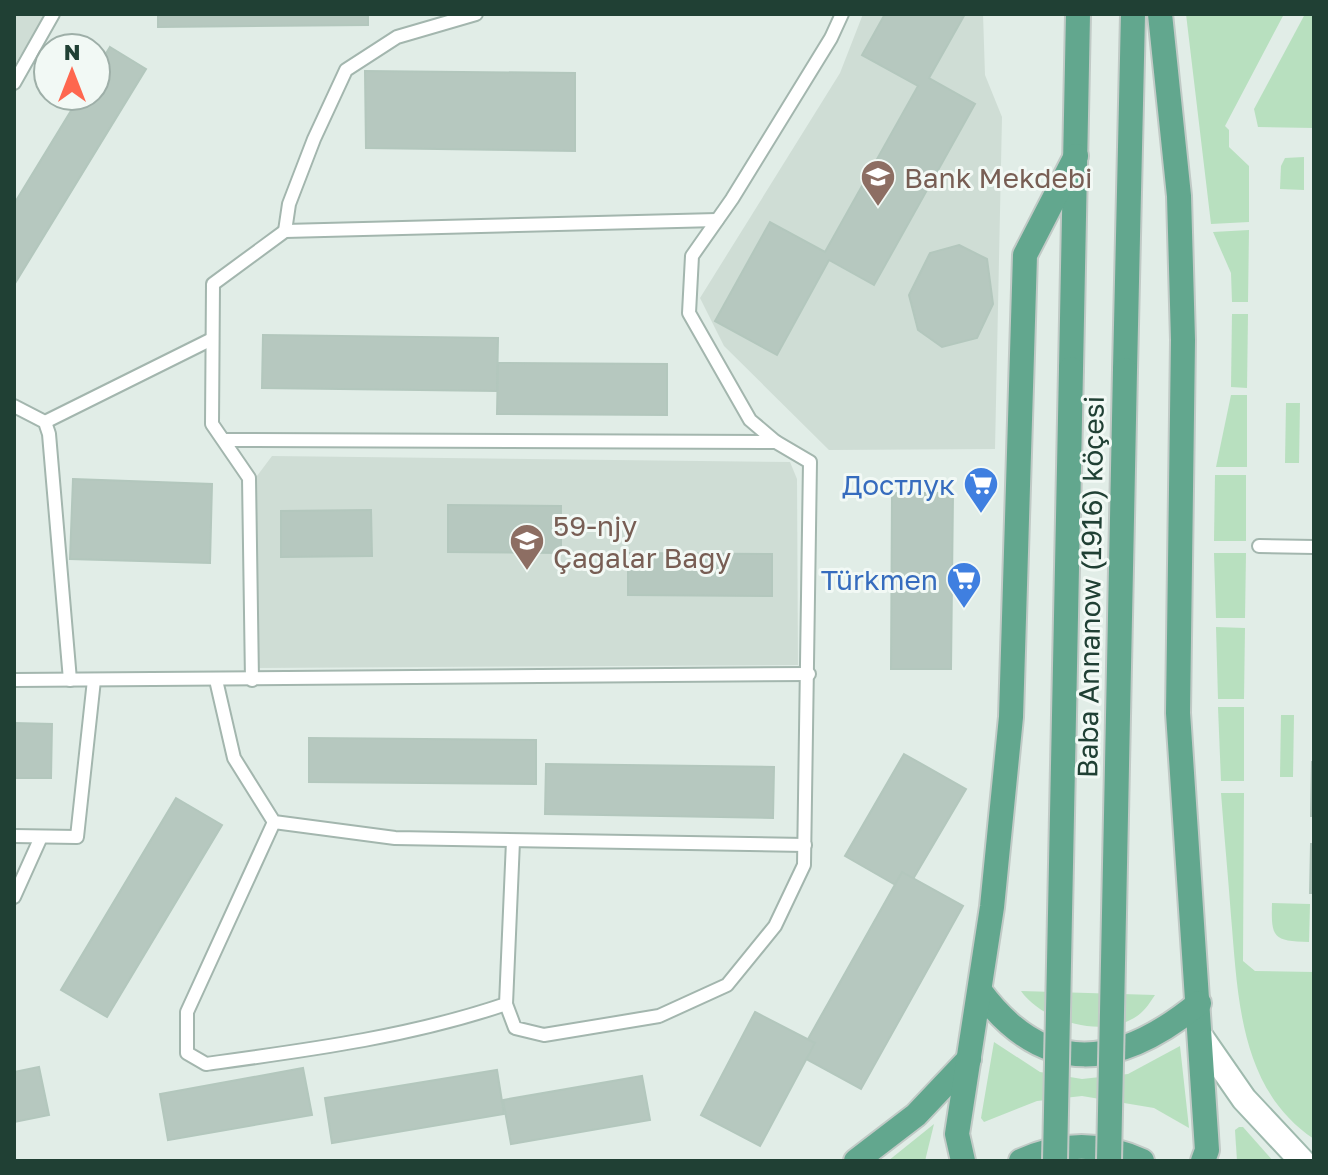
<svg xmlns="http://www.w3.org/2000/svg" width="1328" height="1175" viewBox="0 0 1328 1175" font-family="'Golos Text',sans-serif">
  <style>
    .built { fill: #cfddd5 }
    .green { fill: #b8e0bf }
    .building { fill: #b6c8bf; stroke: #b3c7bd; stroke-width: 2 }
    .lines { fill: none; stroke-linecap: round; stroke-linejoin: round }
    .lane-casing { stroke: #a3b6ae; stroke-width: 16 }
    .secondary-casing { stroke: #9fbaae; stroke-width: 28 }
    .primary-casing { stroke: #c1cac6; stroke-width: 28 }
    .lane { stroke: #fff; stroke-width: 12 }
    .secondary { stroke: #fff; stroke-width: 24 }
    .primary { stroke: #62a78e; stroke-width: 24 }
    .primary-bridge-casing { stroke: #c1cac6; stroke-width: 28; stroke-linecap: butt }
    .primary-bridge { stroke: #62a78e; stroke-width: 24 }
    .labels { text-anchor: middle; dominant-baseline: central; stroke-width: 6; stroke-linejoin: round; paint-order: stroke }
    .education-label { font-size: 28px; fill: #785e54; stroke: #f2f9f5; text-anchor: start }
    .shop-label { font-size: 28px; fill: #366cbe; stroke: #f2f9f5; text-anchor: end }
    .street-label { font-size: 28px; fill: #204034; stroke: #f2f9f5 }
  </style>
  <rect width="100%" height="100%" fill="#e1ede7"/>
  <g class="built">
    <path d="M14,14H45L14,66Z"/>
    <path d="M863,14H983L985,75L1002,117L995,449L829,450L724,346L700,298L840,73Z"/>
    <path d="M272,456L790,462L797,479L798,665L257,668V476Z"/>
  </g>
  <g class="green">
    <path d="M1186,14H1284L1225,126L1229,130V147L1249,166V222L1211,224Z"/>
    <path d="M1305,14H1314V128L1258,127L1254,109Z"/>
    <path d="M1304,157V190L1280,189L1281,166L1285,158Z"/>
    <path d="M1249,230L1248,302H1232L1231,273L1213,232Z"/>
    <path d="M1232,314H1248L1247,388L1231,387Z"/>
    <path d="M1231,395H1247V467H1216Z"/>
    <path d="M1286,403H1300L1299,463H1285Z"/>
    <path d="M1215,475H1246V541H1214Z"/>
    <path d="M1214,553H1246L1245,618H1216Z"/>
    <path d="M1216,627L1245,628L1244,699H1218Z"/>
    <path d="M1218,707H1244V781H1221Z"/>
    <path d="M1281,715H1294L1293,777H1280Z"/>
    <path d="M1221,793H1244L1243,961L1255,971L1314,972V1139C1239,1089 1238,996 1231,916C1228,875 1224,834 1221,793Z"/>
    <path d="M1272,903L1310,904L1309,942C1273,941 1271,938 1272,903Z"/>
    <path d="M1021,991L1155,995C1149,1004 1144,1012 1134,1018C1100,1038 1042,1021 1021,991Z"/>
    <path d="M994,1042L1040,1072L1082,1079L1128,1074L1180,1046L1189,1128L1154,1108L1082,1096L1037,1101L984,1122L981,1118Z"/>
    <path d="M934,1124L925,1161H888Z"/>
    <path d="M1239,1127H1243L1273,1161H1237L1235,1130Z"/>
  </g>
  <g class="building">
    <path d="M158,14H368V25L158,27Z"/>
    <path d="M633,14H802V15Z"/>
    <path d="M885,14H965L929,78L975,104L874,285L829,260L777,355L715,321L770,222L825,252L918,86L862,55Z"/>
    <path d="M110,47L146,69L14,285V204L80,96H96V70Z"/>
    <path d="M365,71L575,73V151L366,148Z"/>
    <path d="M959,245L987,259L993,304L977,338L942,347L918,330L909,295L930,253Z"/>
    <path d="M263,335L498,338L497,391L262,388Z"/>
    <path d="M498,363L667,364V415L497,414Z"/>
    <path d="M73,479L212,484L210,563L70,559Z"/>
    <path d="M892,493H953L951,669H891Z"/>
    <path d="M448,505L561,506V553L448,552Z"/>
    <path d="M371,510L372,556L281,557V511Z"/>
    <path d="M628,553L772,554V596L628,595Z"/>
    <path d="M14,723L52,724L51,778H14Z"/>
    <path d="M309,738L536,740V784L309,782Z"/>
    <path d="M904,754L966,789L906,891L845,856Z"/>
    <path d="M1312,762H1314V816H1311Z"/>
    <path d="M546,764L774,767L773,818L545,814Z"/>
    <path d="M176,798L222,825L107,1017L61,990Z"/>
    <path d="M1311,844H1314V893H1310Z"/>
    <path d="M902,872L963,906L861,1089L799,1055Z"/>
    <path d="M755,1012L815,1043L760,1146L701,1115Z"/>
    <path d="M39,1067L49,1115L14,1122V1072Z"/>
    <path d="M303,1068L312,1115L168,1140L160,1094Z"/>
    <path d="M497,1070L504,1114L332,1143L325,1098Z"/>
    <path d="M642,1076L650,1120L511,1144L503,1100Z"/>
  </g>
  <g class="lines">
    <defs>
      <g id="lane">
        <path d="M14,83L53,14"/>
        <path d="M285,231L289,204L314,139L346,70L397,37L476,14"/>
        <path d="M14,406L45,422L49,434L70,680"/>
        <path d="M45,422L212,339"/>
        <path d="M225,440L776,442"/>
        <path d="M1259,546L1314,547"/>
        <path d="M14,680L809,674"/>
        <path d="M216,680L234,758L274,822L395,838L805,845"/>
        <path d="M252,680L249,478L212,424L213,284L285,231L717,220"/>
        <path d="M274,822L187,1012V1053L206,1064C308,1050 409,1037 506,1004L513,841"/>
        <path d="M14,836L77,837L94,680"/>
        <path d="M14,897L41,837"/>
        <path d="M506,1004L515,1028L544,1035L659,1016L727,985L775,926L804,865L810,462L776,442L750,420L689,313L692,256L732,199L831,38L842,14"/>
      </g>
      <path id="secondary" d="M1201,1037L1244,1099L1302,1161"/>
      <g id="primary">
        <path d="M1160,14L1179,196L1183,340L1178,713L1207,1150L1203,1161"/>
        <path d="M1071,369L1078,14"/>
        <path d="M1125,370L1133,14"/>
        <path d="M980,991C1045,1079 1120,1068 1199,1003"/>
        <path d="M856,1161L916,1115L969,1059"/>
        <path d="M963,1161L957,1134L992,907L1011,717L1025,255L1076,156"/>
        <path d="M1021,1161C1062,1142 1101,1142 1142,1161"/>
      </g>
    </defs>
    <use href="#lane" class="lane-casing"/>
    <use href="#secondary" class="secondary-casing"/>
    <use href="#primary" class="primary-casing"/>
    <use href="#lane" class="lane"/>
    <use href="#secondary" class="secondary"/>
    <use href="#primary" class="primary"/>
    <defs>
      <g id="primary-bridge">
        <path d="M1055,1161L1071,369"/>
        <path d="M1109,1161L1125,370"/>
      </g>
    </defs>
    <use href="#primary-bridge" class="primary-bridge-casing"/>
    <use href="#primary-bridge" class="primary-bridge"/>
  </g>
  <defs>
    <symbol id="school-pin" viewBox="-11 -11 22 30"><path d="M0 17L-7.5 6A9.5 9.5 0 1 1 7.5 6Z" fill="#8d6e63" stroke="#f2f9f5"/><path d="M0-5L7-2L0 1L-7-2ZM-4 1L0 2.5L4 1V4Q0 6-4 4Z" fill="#fff"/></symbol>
    <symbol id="supermarket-pin" viewBox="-11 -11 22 30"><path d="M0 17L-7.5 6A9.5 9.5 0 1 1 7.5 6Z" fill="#3f7fe0" stroke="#f2f9f5"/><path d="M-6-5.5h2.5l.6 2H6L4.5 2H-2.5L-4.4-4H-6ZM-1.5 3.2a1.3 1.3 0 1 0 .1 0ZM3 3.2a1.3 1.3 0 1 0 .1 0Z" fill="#fff"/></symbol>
  </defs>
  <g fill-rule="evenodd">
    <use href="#school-pin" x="858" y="157" width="40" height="54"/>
    <use href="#supermarket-pin" x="961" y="464" width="40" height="54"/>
    <use href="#school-pin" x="507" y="521" width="40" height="54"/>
    <use href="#supermarket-pin" x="944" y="559" width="40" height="54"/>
  </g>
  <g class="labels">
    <g class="education-label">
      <text x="904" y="177">Bank Mekdebi</text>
      <text x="553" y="525">59-njy<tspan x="553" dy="32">Çagalar Bagy</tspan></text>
    </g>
    <g class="shop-label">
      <text x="955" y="484">Достлук</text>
      <text x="938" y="579">Türkmen</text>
    </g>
    <g class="street-label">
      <text transform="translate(1090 587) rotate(-89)">Baba Annanow (1916) köçesi</text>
    </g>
  </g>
  <rect width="1328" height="1175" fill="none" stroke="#204034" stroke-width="32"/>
  <g transform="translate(72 72)"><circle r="38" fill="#f2f9f5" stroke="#9eafa8" stroke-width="2"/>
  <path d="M0-6L14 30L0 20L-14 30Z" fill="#fe674f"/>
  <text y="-12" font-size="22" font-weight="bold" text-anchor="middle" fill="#204034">N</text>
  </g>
</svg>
